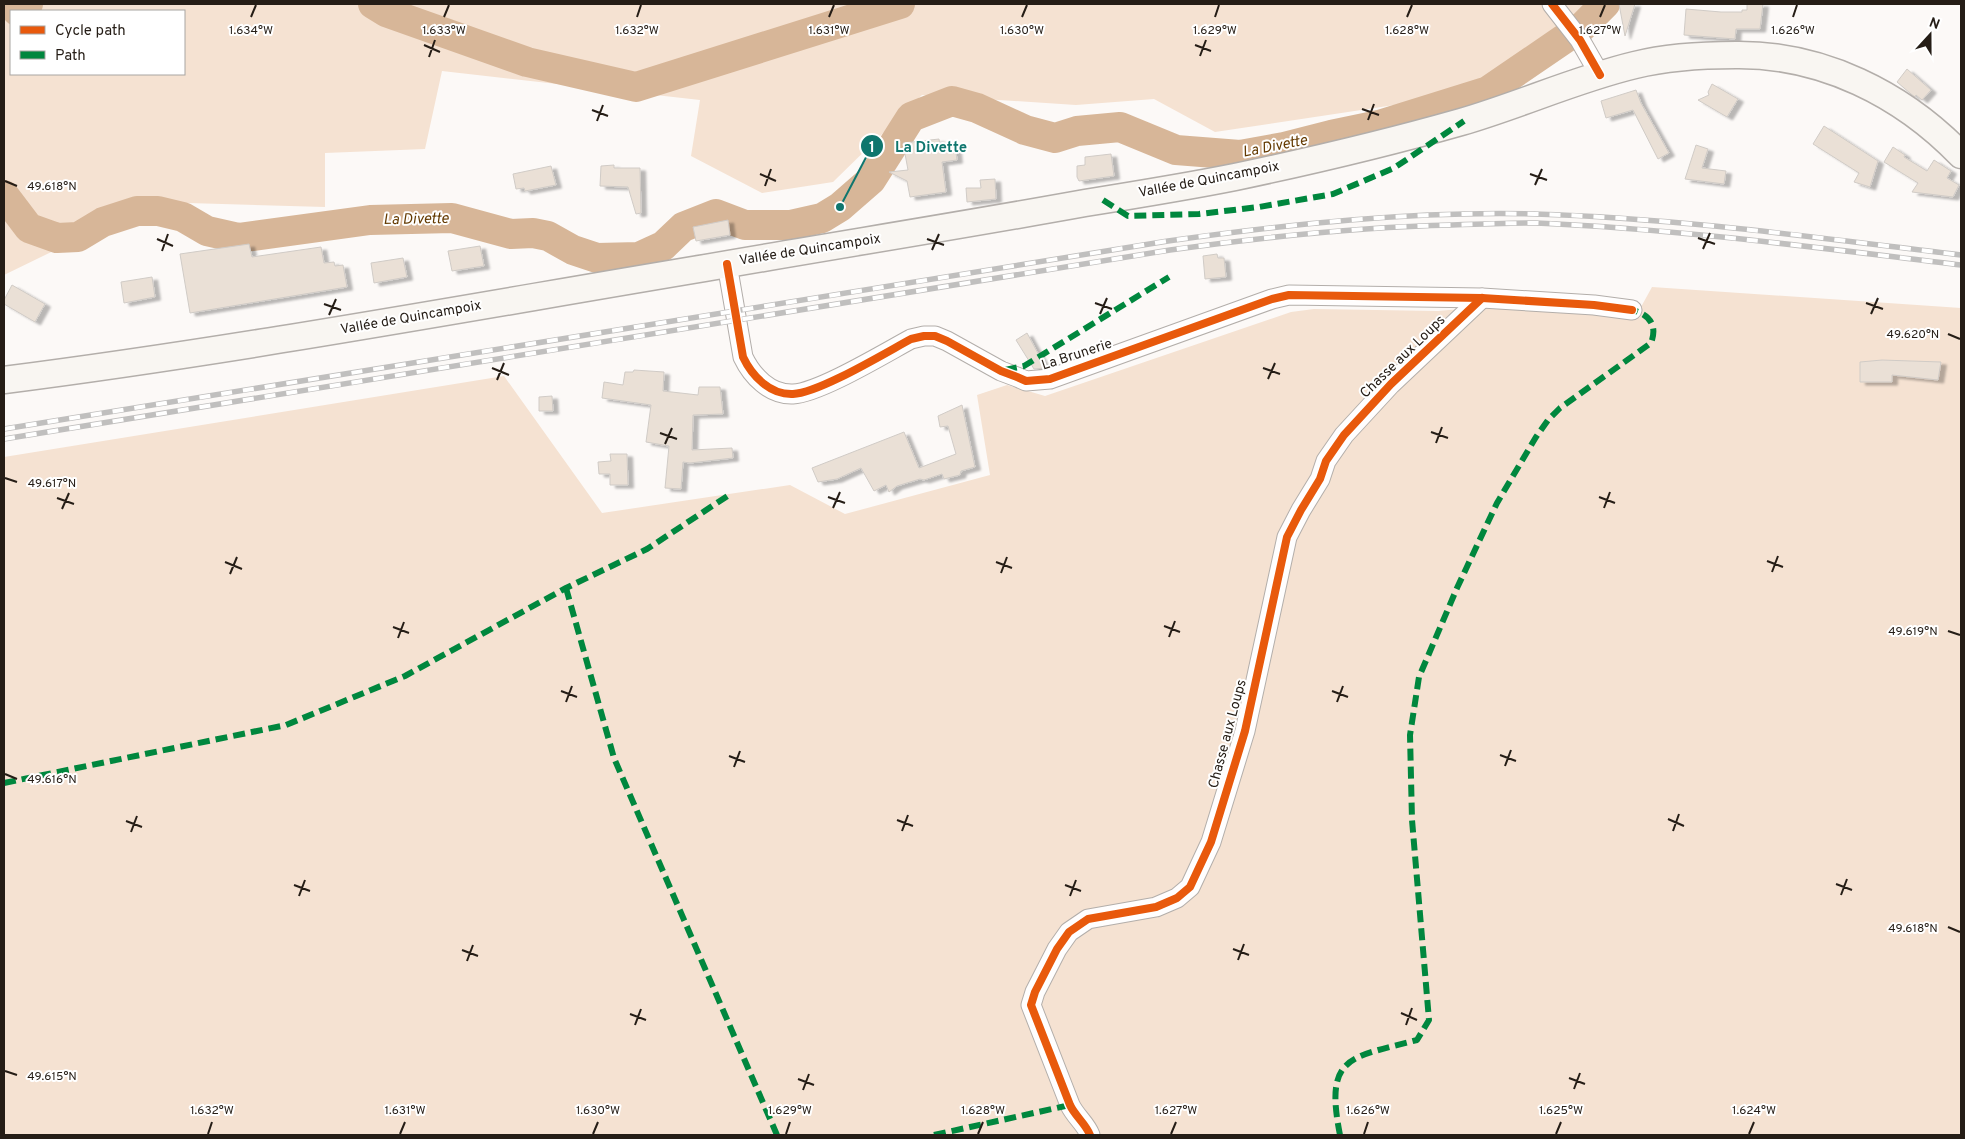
<svg xmlns="http://www.w3.org/2000/svg" width="1965" height="1139" viewBox="0 0 1965 1139" font-family="Overpass,sans-serif">
  <style>
    .green { fill: #f5e2d2; fill-rule: evenodd }
    .lines { fill: none; stroke-linecap: round; stroke-linejoin: round }
    .river { stroke: #d7b698; stroke-width: 30 }
    .building { fill: #eae0d6; stroke: #d0cbc6; filter: url(#shadow) }
    .minor-casing { stroke: #b3aeaa; stroke-width: 21 }
    .secondary-casing { stroke: #b3aeaa; stroke-width: 29 }
    .minor { stroke: #fffefe; stroke-width: 19 }
    .secondary { stroke: #f9f6f2; stroke-width: 26 }
    .rail-casing { stroke: #c0bfbe; stroke-width: 5.5 }
    .rail { stroke: #fff; stroke-width: 4; stroke-dasharray: 11; stroke-linecap: butt }
    .quiet { stroke: #00873e; stroke-width: 6; stroke-dasharray: 12 6; stroke-linecap: butt }
    .cycleway-casing { stroke: #fff; stroke-width: 11 }
    .cycleway { stroke: #e8590c; stroke-width: 8 }
    .ticks { fill: none; stroke: #251d16; stroke-width: 2 }
    .labels { text-anchor: middle; dominant-baseline: central; stroke-width: 4; stroke-linejoin: round; paint-order: stroke }
    .street-label { font-size: 14px; fill: #251d16; stroke: #fff }
    .water-label { font-size: 15px; font-style: italic; fill: #643a01; stroke: #fff }
    .ticks-label { font-size: 12px; text-anchor: middle; fill: #251d16; stroke: #fff; stroke-width: 4; stroke-linejoin: round; paint-order: stroke }
    .leader { fill: none; stroke: #0f766e; stroke-width: 2 }
    .callout-dot { fill: #0f766e; stroke: #fff; stroke-width: 2 }
    .mark-label { font-size: 15px; text-anchor: middle; font-weight: bold; fill: #fff }
    .callout-label { font-size: 15px; text-anchor: middle; font-weight: bold; fill: #0f766e; stroke: #fff; stroke-width: 4; stroke-linejoin: round; paint-order: stroke }
  </style>
  <defs>
    <filter id="shadow"><feDropShadow dx="5.5" dy="3" stdDeviation="1" flood-color="#0004"/></filter>
  </defs>
  <rect width="100%" height="100%" fill="#fcf9f7"/>
  <g class="green">
    <path d="M4,4H1593L1563,40L1454,96L1215,132L1154,99L1076,105L922,95L833,182L762,193L691,156L700,100L442,71L425,149L325,153V207L154,202L4,275ZM11,11H184V74H11Z"/>
    <path d="M1652,287L1961,308V1135H4V457L504,376L602,513L790,485L845,514L990,475L977,395L1007,385L1045,396L1291,312L1314,309L1438,311L1494,306L1636,316Z"/>
  </g>
  <g class="lines">
    <g class="river">
      <path d="M373,4L386,12L527,62L636,87L900,4"/>
      <path d="M17,11L28,4"/>
      <path d="M4,195L29,228L57,238L78,237L103,222L137,211H158L183,217L207,231L238,238L370,220L452,218L511,234L533,233L548,236L573,250L597,258L639,257L663,246L683,227L716,214L745,225H791L822,218L840,207L871,180L911,117L952,101L977,108L1025,130L1055,138L1077,131L1120,127L1176,150L1240,155L1284,147L1331,135L1379,125L1488,91L1583,26L1605,4"/>
    </g>
  </g>
  <g class="building">
    <path d="M1619,4H1635L1625,36Z"/>
    <path d="M1747,4H1763L1760,29H1736L1735,39L1684,35L1686,9L1721,12H1742V10H1747Z"/>
    <path d="M1907,69L1931,90L1922,100L1916,95L1915,97L1911,94L1897,82Z"/>
    <path d="M1712,84L1738,99L1727,117L1698,100L1709,95L1708,92Z"/>
    <path d="M1636,90L1641,103L1669,153L1658,159L1633,110L1606,118L1601,101Z"/>
    <path d="M1824,126L1878,161L1870,187L1854,182L1859,173L1813,144Z"/>
    <path d="M939,139L940,146L955,144L957,160L942,162L946,192L910,197L907,181L889,172L908,170L903,143Z"/>
    <path d="M1696,145L1708,149L1702,168L1726,171L1724,184L1685,179Z"/>
    <path d="M1893,147L1905,155L1904,157L1927,171L1934,160L1951,171L1947,178L1959,185L1953,197L1912,192L1918,183L1884,162Z"/>
    <path d="M1111,154L1114,176L1079,181L1077,177V166L1085,165V157Z"/>
    <path d="M614,165V168H640L641,213L636,214L628,187L600,186L601,166Z"/>
    <path d="M551,166L556,185L525,191L524,188L516,189L513,174Z"/>
    <path d="M995,179L996,199L967,202L966,188H981L980,180Z"/>
    <path d="M728,220L730,235L696,241L693,227Z"/>
    <path d="M249,244L252,257L321,247L324,263L334,262L335,266L343,265L347,287L190,313L180,254Z"/>
    <path d="M480,246L484,266L452,271L448,251Z"/>
    <path d="M1217,254L1218,258H1224L1226,277L1205,279L1203,256Z"/>
    <path d="M403,258L407,277L374,283L371,263Z"/>
    <path d="M152,277L155,297L124,303L121,282Z"/>
    <path d="M12,285L45,304L35,322L4,304V300Z"/>
    <path d="M1027,333L1046,368H1045L1034,369L1016,340Z"/>
    <path d="M1882,360L1941,362L1938,380L1892,375V382H1860V362Z"/>
    <path d="M634,370L664,372L663,391L698,395L699,387H720L723,414L693,415L692,450L732,448L733,458L690,463L683,462L681,489L665,488L669,446L646,442L651,405L602,398L604,382L623,385L625,372H633Z"/>
    <path d="M552,396L553,411H539V397Z"/>
    <path d="M962,405L975,467L961,471L960,475L944,479L942,474L924,480L920,479L897,486L889,492L886,485L874,491L861,468L837,479L818,482L812,468L904,432L919,468L956,454L948,426L940,427L938,416Z"/>
    <path d="M610,454H627L628,485H610V474H599L598,462L611,461Z"/>
  </g>
  <g class="lines">
    <defs>
      <g id="minor">
        <path d="M1552,4L1580,40L1600,75"/>
        <path d="M727,264L743,357C752,376 770,395 793,394C819,393 885,353 911,339L924,336H935L947,341L1001,371L1017,377L1026,381L1050,379L1272,299L1289,295L1482,298L1594,305L1632,310"/>
        <path d="M1090,1135C1086,1124 1075,1116 1070,1105L1031,1005L1035,992L1057,949L1069,932L1088,919L1156,907L1177,898L1190,887L1211,842L1245,731L1287,537L1301,510L1320,479L1326,461L1344,435L1391,384L1482,298"/>
      </g>
      <path id="secondary" d="M4,380C239,350 471,307 705,268C831,246 958,226 1085,203C1135,195 1185,187 1235,177C1311,161 1387,143 1461,122C1520,105 1576,79 1635,65C1667,57 1702,55 1736,55C1822,54 1902,94 1961,155"/>
    </defs>
    <use href="#minor" class="minor-casing"/>
    <use href="#secondary" class="secondary-casing"/>
    <use href="#minor" class="minor"/>
    <use href="#secondary" class="secondary"/>
    <defs>
      <g id="rail">
        <path d="M4,429L1168,241C1289,224 1412,211 1535,214C1677,218 1820,238 1961,255"/>
        <path d="M4,439L1170,250C1264,237 1357,227 1452,225C1480,224 1508,223 1536,223C1678,229 1820,248 1961,265"/>
      </g>
    </defs>
    <use href="#rail" class="rail-casing"/>
    <use href="#rail" class="rail"/>
    <g class="quiet">
      <path d="M1103,200L1128,216L1199,214L1259,207L1333,194L1394,168L1464,121"/>
      <path d="M1005,370L1024,366L1169,277"/>
      <path d="M566,588L614,758L777,1135"/>
      <path d="M4,783L286,725L405,676L566,588L647,549L729,495"/>
      <path d="M934,1135L1070,1105"/>
      <path d="M1340,1135C1324,1055 1350,1058 1417,1040L1429,1020L1412,820L1410,735L1419,677L1457,588L1497,503L1536,437L1548,420L1560,408L1651,343C1658,325 1649,314 1632,310"/>
    </g>
    <defs>
      <g id="cycleway">
        <path d="M1552,4L1580,40L1600,75"/>
        <path d="M727,264L743,357C752,376 770,395 793,394C819,393 885,353 911,339L924,336H935L947,341L1001,371L1017,377L1026,381L1050,379L1272,299L1289,295L1482,298L1594,305L1632,310"/>
        <path d="M1090,1135C1086,1124 1075,1116 1070,1105L1031,1005L1035,992L1057,949L1069,932L1088,919L1156,907L1177,898L1190,887L1211,842L1245,731L1287,537L1301,510L1320,479L1326,461L1344,435L1391,384L1482,298"/>
      </g>
    </defs>
    <use href="#cycleway" class="cycleway-casing"/>
    <use href="#cycleway" class="cycleway"/>
  </g>
  <path class="ticks" d="M251,17L256,5M444,17L449,5M637,17L641,5M829,17L834,5M1022,17L1027,5M1215,17L1219,5M1407,17L1412,5M1600,17L1605,5M1793,17L1797,5M424,45L440,52M1195,45L1211,51M1200,56L1206,40M429,57L435,40M1362,109L1379,115M592,110L608,116M1368,120L1374,104M597,121L603,105M760,174L776,181M1530,174L1547,180M5,181L17,186M1535,185L1542,169M765,186L771,169M1698,238L1715,244M157,239L173,246M927,239L944,245M1703,249L1710,233M932,250L939,234M162,251L168,234M1095,303L1112,309M1866,303L1883,309M324,304L341,310M1100,314L1107,298M1871,314L1878,298M329,315L336,299M1948,334L1960,339M492,368L509,375M1263,368L1280,374M1268,379L1275,363M497,380L504,363M1431,432L1448,438M660,433L677,439M1436,443L1442,427M665,444L672,428M5,478L17,482M828,497L845,503M1599,497L1615,503M57,498L74,504M833,508L840,492M1604,508L1610,492M62,509L69,493M1767,561L1783,567M225,562L242,569M996,562L1012,568M1772,572L1778,556M1001,573L1007,557M230,574L237,557M1164,626L1180,632M393,627L409,633M1948,631L1960,635M1169,637L1175,621M398,638L404,622M561,691L577,697M1332,691L1348,697M566,702L572,686M1337,702L1343,686M1500,755L1516,761M729,756L745,762M1505,766L1511,750M734,767L740,751M5,774L17,779M1668,819L1684,826M897,820L913,826M126,821L142,827M902,831L908,815M1673,831L1679,814M131,832L137,816M1836,884L1852,890M294,885L310,891M1065,885L1081,891M1841,895L1847,879M299,896L305,880M1070,896L1076,880M1948,927L1960,932M1233,949L1249,955M462,950L478,956M1238,960L1244,944M467,961L473,945M1401,1013L1417,1020M630,1014L646,1020M635,1025L641,1009M1406,1025L1412,1008M5,1071L17,1075M1569,1078L1585,1084M798,1079L814,1085M1574,1089L1580,1073M803,1090L809,1074M208,1134L212,1122M400,1134L405,1122M593,1134L598,1122M786,1134L790,1122M978,1134L983,1122M1171,1134L1176,1122M1364,1134L1368,1122M1556,1134L1561,1122M1749,1134L1754,1122"/>
  <g class="labels">
    <g class="street-label">
      <text transform="translate(1209 180) rotate(-11)">Vallée de Quincampoix</text>
      <text transform="translate(810 250) rotate(-9)">Vallée de Quincampoix</text>
      <text transform="translate(411 318) rotate(-10)">Vallée de Quincampoix</text>
      <text transform="translate(1077 355) rotate(-18)">La Brunerie</text>
      <text transform="translate(1403 357) rotate(-44)">Chasse aux Loups</text>
      <text transform="translate(1228 734) rotate(-75)">Chasse aux Loups</text>
    </g>
    <g class="water-label">
      <text transform="translate(1275 147) rotate(-11)">La Divette</text>
      <text transform="translate(416 220) rotate(-1)">La Divette</text>
    </g>
  </g>
  <g class="ticks-label">
    <text x="829" y="34">1.631°W</text>
    <text x="1022" y="34">1.630°W</text>
    <text x="1215" y="34">1.629°W</text>
    <text x="1407" y="34">1.628°W</text>
    <text x="251" y="34">1.634°W</text>
    <text x="444" y="34">1.633°W</text>
    <text x="637" y="34">1.632°W</text>
    <text x="1600" y="34">1.627°W</text>
    <text x="1793" y="34">1.626°W</text>
    <text x="52" y="190">49.618°N</text>
    <text x="1913" y="338">49.620°N</text>
    <text x="52" y="487">49.617°N</text>
    <text x="1913" y="635">49.619°N</text>
    <text x="52" y="783">49.616°N</text>
    <text x="1913" y="932">49.618°N</text>
    <text x="52" y="1080">49.615°N</text>
    <text x="212" y="1114">1.632°W</text>
    <text x="405" y="1114">1.631°W</text>
    <text x="598" y="1114">1.630°W</text>
    <text x="790" y="1114">1.629°W</text>
    <text x="983" y="1114">1.628°W</text>
    <text x="1176" y="1114">1.627°W</text>
    <text x="1368" y="1114">1.626°W</text>
    <text x="1561" y="1114">1.625°W</text>
    <text x="1754" y="1114">1.624°W</text>
  </g>
  <path class="leader" d="M840 207L872 146"/>
  <g class="callout-dot">
    <circle cx="840" cy="207" r="5"/>
    <circle cx="872" cy="146" r="12"/>
  </g>
  <g class="mark-label">
    <text x="872" y="152">1</text>
  </g>
  <g class="callout-label">
    <text x="931" y="152">La Divette</text>
  </g>
  <rect width="1965" height="1139" fill="none" stroke="#251d16" stroke-width="10"/>
  <rect x="10" y="10" width="175" height="65" fill="#ffffff" stroke="#a8a5a2"/>
  <rect x="20" y="26" width="25" height="8" fill="#e8590c" stroke="#a8a5a2"/>
  <text x="55" y="35" font-size="15" fill="#251d16">Cycle path</text>
  <rect x="20" y="51" width="25" height="8" fill="#00873e" stroke="#a8a5a2"/>
  <text x="55" y="60" font-size="15" fill="#251d16">Path</text>
  <g transform="translate(1930 35) rotate(21)" stroke="#ffffff" stroke-width="4" paint-order="stroke">
  <path d="M0-4L9 19L0 12L-9 19Z" fill="#251d16"/>
  <text y="-8" font-size="14" font-weight="bold" text-anchor="middle" fill="#251d16">N</text>
  </g>
</svg>
